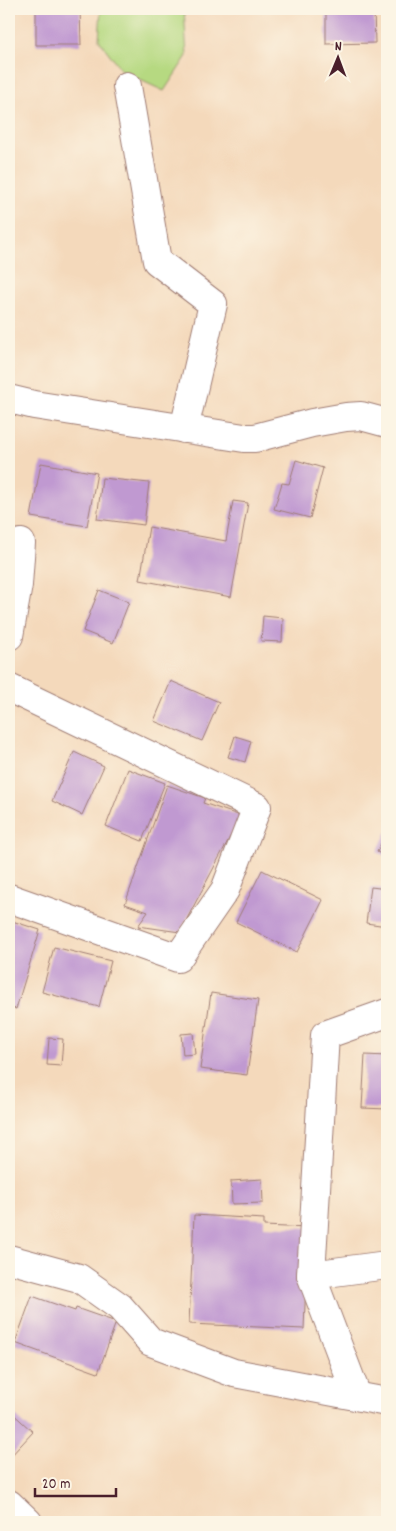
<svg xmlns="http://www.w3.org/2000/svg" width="396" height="1531" viewBox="0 0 396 1531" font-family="Dekko,sans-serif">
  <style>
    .green { fill: #b6d981; stroke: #807c56 }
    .building { fill: #c099d1 }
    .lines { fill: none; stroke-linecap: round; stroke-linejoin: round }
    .minor-casing { stroke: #9f7c73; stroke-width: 30 }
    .minor { stroke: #fff; stroke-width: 28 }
  </style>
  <rect width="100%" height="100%" fill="#fcf5e5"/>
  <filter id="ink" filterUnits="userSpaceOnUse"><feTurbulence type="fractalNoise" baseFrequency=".02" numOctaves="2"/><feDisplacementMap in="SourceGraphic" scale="10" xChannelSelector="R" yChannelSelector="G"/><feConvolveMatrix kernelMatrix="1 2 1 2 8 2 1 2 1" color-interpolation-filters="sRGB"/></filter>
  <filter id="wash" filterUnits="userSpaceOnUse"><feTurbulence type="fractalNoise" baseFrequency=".0096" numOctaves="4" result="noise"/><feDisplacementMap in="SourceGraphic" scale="20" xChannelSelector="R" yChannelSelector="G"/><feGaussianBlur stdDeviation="1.12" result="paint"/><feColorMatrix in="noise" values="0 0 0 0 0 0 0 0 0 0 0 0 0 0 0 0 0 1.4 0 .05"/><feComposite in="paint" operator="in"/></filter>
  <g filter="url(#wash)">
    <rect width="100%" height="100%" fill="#f4d9bb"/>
    <path class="green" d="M101,9H184L187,56L164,91L123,72L99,40Z"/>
    <g id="blocks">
      <g class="building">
        <path d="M36,9H80L81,45H36Z"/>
        <path d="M326,9H374L375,43L326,44Z"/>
        <path d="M296,460L323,468L310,518L274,509L282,483L289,484Z"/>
        <path d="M41,463L97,473L87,526L31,517Z"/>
        <path d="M102,478L149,483L144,525L97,519Z"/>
        <path d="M233,501L248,503L231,597L140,580L149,527L226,541Z"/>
        <path d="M99,590L129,602L113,643L83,631Z"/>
        <path d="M263,616L283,618L282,642L261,641Z"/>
        <path d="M171,681L219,702L202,741L154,721Z"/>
        <path d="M235,736L251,741L245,762L228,757Z"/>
        <path d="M74,752L104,766L82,815L52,801Z"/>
        <path d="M128,769L165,783L142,841L106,826Z"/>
        <path d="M167,785L205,798L203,803L241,816L180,932L138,926L148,912L125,904Z"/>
        <path d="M387,831V857L377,852Z"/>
        <path d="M262,870L323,900L297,952L236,922Z"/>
        <path d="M371,887L387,889V926L366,923Z"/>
        <path d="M9,920L40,930L16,1009L9,1007Z"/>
        <path d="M54,947L111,961L99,1007L42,992Z"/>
        <path d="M211,993L258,1000L247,1075L200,1069Z"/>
        <path d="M193,1033L195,1054L183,1055L181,1034Z"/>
        <path d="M49,1038L63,1039L61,1066L47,1065Z"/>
        <path d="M365,1055L387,1056V1109L362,1108Z"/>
        <path d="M262,1179L263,1203L232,1204L231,1181Z"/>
        <path d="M194,1215L264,1219V1226L308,1228L304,1329L189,1324Z"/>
        <path d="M32,1296L75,1311L76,1308L116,1322L98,1373L15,1343Z"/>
        <path d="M9,1410L33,1432L9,1458Z"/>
      </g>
    </g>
  </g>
  <g filter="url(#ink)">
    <use href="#blocks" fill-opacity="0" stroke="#9f7c73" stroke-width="1"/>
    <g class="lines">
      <defs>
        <g id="minor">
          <path d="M127,86L157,261L213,304L184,429"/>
          <path d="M9,399L34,405L244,438H255L312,423L346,417L361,416L387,423"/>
          <path d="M9,636L18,585L21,543"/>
          <path d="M9,688L257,807L225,890L178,958L9,898"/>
          <path d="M9,1259L79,1278L120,1307L151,1342L234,1373L387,1402"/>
          <path d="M311,1275L387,1265"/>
          <path d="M357,1396L311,1275L325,1035L387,1013"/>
          <path d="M9,1504L28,1522"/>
        </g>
      </defs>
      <use href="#minor" class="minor-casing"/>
      <use href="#minor" class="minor"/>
    </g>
  </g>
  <rect width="396" height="1531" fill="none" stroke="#fcf5e5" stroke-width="30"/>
  <g transform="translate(338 58) rotate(1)" stroke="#fcf5e5" stroke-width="4" paint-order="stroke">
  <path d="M0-4L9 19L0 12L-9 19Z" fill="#4a1f2b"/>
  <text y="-8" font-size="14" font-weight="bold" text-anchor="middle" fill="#4a1f2b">N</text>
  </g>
  <path d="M35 1488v8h81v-8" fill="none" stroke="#4a1f2b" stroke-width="2.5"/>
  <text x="42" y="1488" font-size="15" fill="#4a1f2b" stroke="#fcf5e5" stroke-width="4" paint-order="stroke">20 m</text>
</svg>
